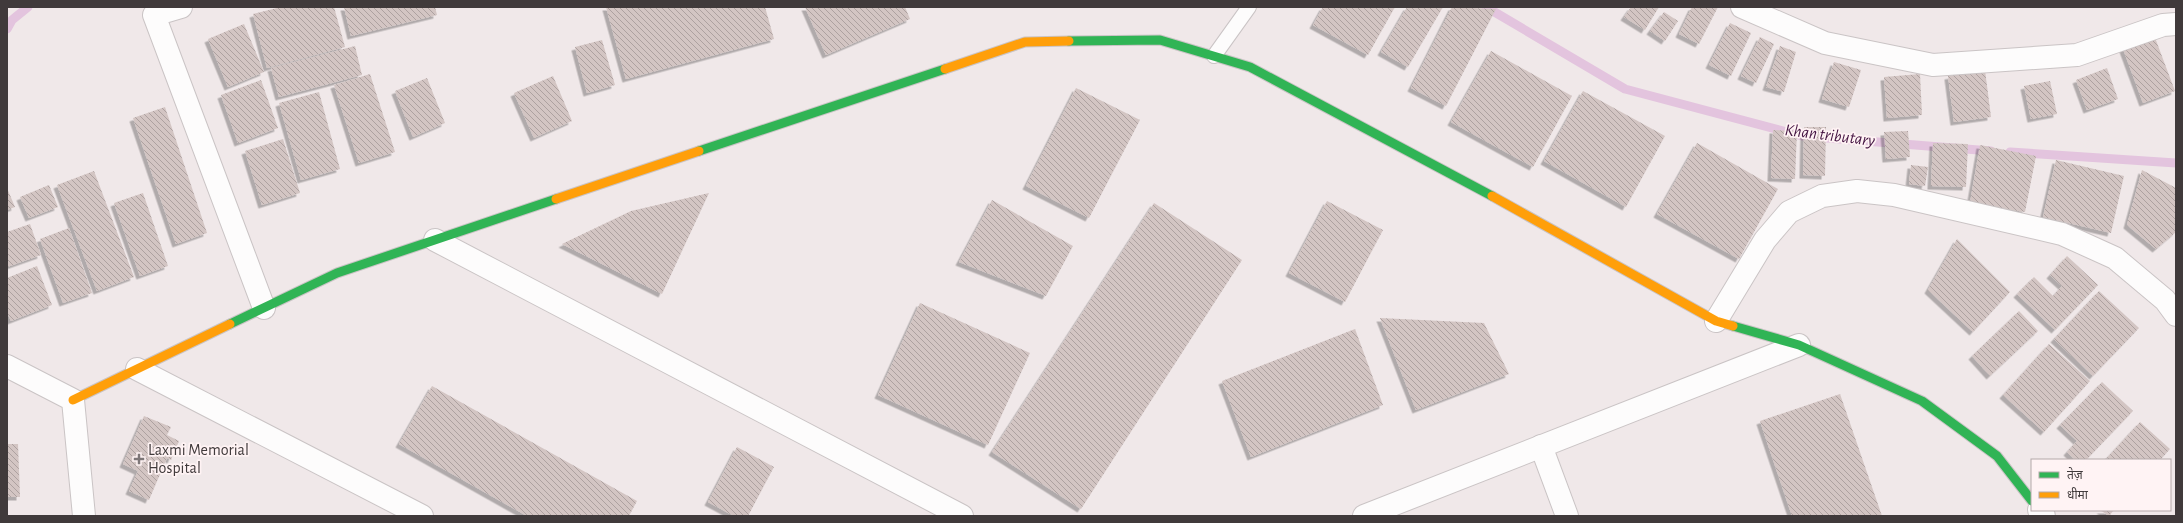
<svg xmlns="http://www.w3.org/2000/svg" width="2183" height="523" viewBox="0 0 2183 523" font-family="'Alegreya Sans','Noto Sans Devanagari',sans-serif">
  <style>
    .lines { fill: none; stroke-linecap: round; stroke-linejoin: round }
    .stream { stroke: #e3c4de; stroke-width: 9 }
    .building { fill: url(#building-back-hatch); filter: url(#shadow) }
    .lane-casing { stroke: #cac4c5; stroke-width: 16 }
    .street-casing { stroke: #cac4c5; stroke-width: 24 }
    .fast-casing { stroke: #cac4c5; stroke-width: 11 }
    .slow-casing { stroke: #cac4c5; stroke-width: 11 }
    .lane { stroke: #fdfcfc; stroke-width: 14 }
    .street { stroke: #fdfcfc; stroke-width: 22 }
    .fast { stroke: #30b455; stroke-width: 9 }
    .slow { stroke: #ff9f0a; stroke-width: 9 }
    .poi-dot { fill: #7e7778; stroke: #fff3f4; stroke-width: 1.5 }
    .labels { text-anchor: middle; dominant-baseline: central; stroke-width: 3.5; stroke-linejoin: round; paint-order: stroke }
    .poi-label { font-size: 16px; fill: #403a3b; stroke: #fff3f4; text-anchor: start }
    .water-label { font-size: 17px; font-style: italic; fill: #441442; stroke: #fff3f4 }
  </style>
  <defs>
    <pattern id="building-back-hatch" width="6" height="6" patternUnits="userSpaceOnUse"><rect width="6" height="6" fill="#d3c5c3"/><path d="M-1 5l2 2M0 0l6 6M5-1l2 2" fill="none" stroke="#ada1a0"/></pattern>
    <filter id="shadow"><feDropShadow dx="-3.5" dy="3.5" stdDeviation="0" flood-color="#0004"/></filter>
  </defs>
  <rect width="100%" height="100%" fill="#f0e8e9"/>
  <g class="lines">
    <g class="stream">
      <path d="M1486,7L1625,89L1802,136L1991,151"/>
      <path d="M7,29L12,20L28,7"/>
      <path d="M2010,152L2176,163"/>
    </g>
  </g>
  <g class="building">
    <path d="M281,7H334L345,47L267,68L253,14Z"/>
    <path d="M344,7H435L437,15L351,36Z"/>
    <path d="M606,7H765L774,39L626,79Z"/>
    <path d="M805,7H905L910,19L826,55Z"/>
    <path d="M1323,7H1395L1368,55L1313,25Z"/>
    <path d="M1407,7H1443L1408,67L1381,52Z"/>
    <path d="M1452,7L1496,9L1446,106L1411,88Z"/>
    <path d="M1631,7H1659L1645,30L1624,17Z"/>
    <path d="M1692,7H1718L1699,44L1679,34Z"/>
    <path d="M1664,12L1678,21L1665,41L1650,31Z"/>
    <path d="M1730,23L1751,33L1731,76L1709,65Z"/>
    <path d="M244,24L264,72L228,87L208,39Z"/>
    <path d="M2154,35L2175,91L2143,103L2122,46Z"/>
    <path d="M1760,37L1774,44L1756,83L1741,76Z"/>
    <path d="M602,40L615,85L587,93L575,47Z"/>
    <path d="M355,46L362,75L279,97L271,68Z"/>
    <path d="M1780,46L1796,52L1784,92L1766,87Z"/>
    <path d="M1491,51L1572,96L1533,167L1451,122Z"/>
    <path d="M1834,62L1861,70L1849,107L1822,99Z"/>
    <path d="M2107,68L2118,99L2087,110L2076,80Z"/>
    <path d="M1985,70L1991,117L1954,122L1948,76Z"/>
    <path d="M370,74L395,152L359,163L334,85Z"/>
    <path d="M1920,74L1922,115L1887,118L1884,77Z"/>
    <path d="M553,76L572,121L534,138L514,93Z"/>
    <path d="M427,78L445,123L413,137L395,91Z"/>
    <path d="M261,80L278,128L238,143L221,95Z"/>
    <path d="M2050,81L2057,114L2031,119L2024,86Z"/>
    <path d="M1076,88L1140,120L1089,218L1026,186Z"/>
    <path d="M1583,91L1665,136L1626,207L1544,161Z"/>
    <path d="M319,92L340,169L301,180L279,103Z"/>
    <path d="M165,107L207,233L176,244L133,118Z"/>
    <path d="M1804,127H1826L1825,176L1803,175Z"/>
    <path d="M1773,130L1797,131L1795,179L1771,178Z"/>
    <path d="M1908,131L1910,157L1886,159L1884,132Z"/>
    <path d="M283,139L300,193L262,205L245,151Z"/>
    <path d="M1697,143L1778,189L1739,259L1657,214Z"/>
    <path d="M1933,143L1968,144L1966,187L1931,186Z"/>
    <path d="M1980,145L2036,156L2025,212L1970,203Z"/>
    <path d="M2056,160L2124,176L2111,233L2043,217Z"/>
    <path d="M1911,165L1928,167L1925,186L1909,184Z"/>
    <path d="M2142,170L2176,188V232L2156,249L2127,225Z"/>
    <path d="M94,171L134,277L97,291L57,185Z"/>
    <path d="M49,185L58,207L29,218L20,197Z"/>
    <path d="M7,188L15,207L7,210Z"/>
    <path d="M143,193L168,266L140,276L114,203Z"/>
    <path d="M709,193L662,294L562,244L631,211Z"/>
    <path d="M992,200L1073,246L1046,296L959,262Z"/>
    <path d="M1327,201L1383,230L1345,302L1289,273Z"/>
    <path d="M1154,203L1242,260L1081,509L992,452Z"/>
    <path d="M30,224L41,255L7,267V232Z"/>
    <path d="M69,228L92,293L63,303L40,239Z"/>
    <path d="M1957,239L2010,292L1973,332L1928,290Z"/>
    <path d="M2067,256L2098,285L2055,330L2017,294L2034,277L2053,296L2062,286L2050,275Z"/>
    <path d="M37,266L52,305L11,321L7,312V278Z"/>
    <path d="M2099,291L2139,328L2093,376L2054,339Z"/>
    <path d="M920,303L1030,353L988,445L878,395Z"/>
    <path d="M2019,311L2038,331L1990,376L1972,356Z"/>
    <path d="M1380,318L1484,323L1509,374L1416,410Z"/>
    <path d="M1355,329L1383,405L1251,457L1222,381Z"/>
    <path d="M2049,344L2090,381L2044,432L2003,395Z"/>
    <path d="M2102,382L2133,411L2086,460H2075L2067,452L2077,441L2060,425Z"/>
    <path d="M432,386L637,501L629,516H527L399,444Z"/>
    <path d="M1840,394L1882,516H1792L1760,421Z"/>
    <path d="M144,416L171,427L167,435L179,441L171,460L167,458L149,500L129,491L138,471L123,464Z"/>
    <path d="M2140,422L2170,449L2160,460H2105Z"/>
    <path d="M7,444H18L20,497H7Z"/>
    <path d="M737,447L774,467L748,516H734L708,502Z"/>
    <path d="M2100,510H2114L2109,516Z"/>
  </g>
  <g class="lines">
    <defs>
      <path id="lane" d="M1214,56L1249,7"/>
      <g id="street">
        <path d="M181,7L154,15L264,308"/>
        <path d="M1742,7L1825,43L1933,65L2077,55L2163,25L2176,24"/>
        <path d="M435,240L962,516"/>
        <path d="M1716,321L1765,240L1789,212L1822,196L1857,191L1894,195L2062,234L2115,258L2165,300L2176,315"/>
        <path d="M7,366L73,400L84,516"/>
        <path d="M137,369L422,516"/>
        <path d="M1541,446L1567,516"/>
        <path d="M2039,510L2044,516"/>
        <path d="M1364,516L1799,345"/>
      </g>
      <g id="fast">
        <path d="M1069,41L1160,40L1250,67L1492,196"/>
        <path d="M699,151L945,69"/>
        <path d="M230,324L337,273L556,199"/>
        <path d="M1733,326L1799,345L1922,401L1997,456L2032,501"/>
      </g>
      <g id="slow">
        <path d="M945,69L1025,42L1069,41"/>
        <path d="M1492,196L1716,321L1733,326"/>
        <path d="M556,199L699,151"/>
        <path d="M73,400L230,324"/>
      </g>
    </defs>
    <use href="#lane" class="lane-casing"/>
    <use href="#street" class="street-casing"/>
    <use href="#fast" class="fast-casing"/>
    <use href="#slow" class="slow-casing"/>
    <use href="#lane" class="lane"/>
    <use href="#street" class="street"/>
    <use href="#fast" class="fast"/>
    <use href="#slow" class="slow"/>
  </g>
  <path class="poi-dot" d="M137 453h4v4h4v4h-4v4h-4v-4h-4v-4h4z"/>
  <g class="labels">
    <g class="poi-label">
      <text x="148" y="450">Laxmi Memorial<tspan x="148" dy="18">Hospital</tspan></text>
    </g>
    <g class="water-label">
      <text transform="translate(1830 135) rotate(7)">Khan tributary</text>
    </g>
  </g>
  <rect width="2183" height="523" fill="none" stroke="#403a3b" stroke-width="16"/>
  <rect x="2031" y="459" width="140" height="52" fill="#fff3f4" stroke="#b3a9aa"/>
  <rect x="2039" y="472" width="20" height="6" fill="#30b455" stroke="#b3a9aa"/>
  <text x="2067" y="479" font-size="12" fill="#403a3b">तेज़</text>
  <rect x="2039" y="492" width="20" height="6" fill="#ff9f0a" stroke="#b3a9aa"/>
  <text x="2067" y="499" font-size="12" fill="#403a3b">धीमा</text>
</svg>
